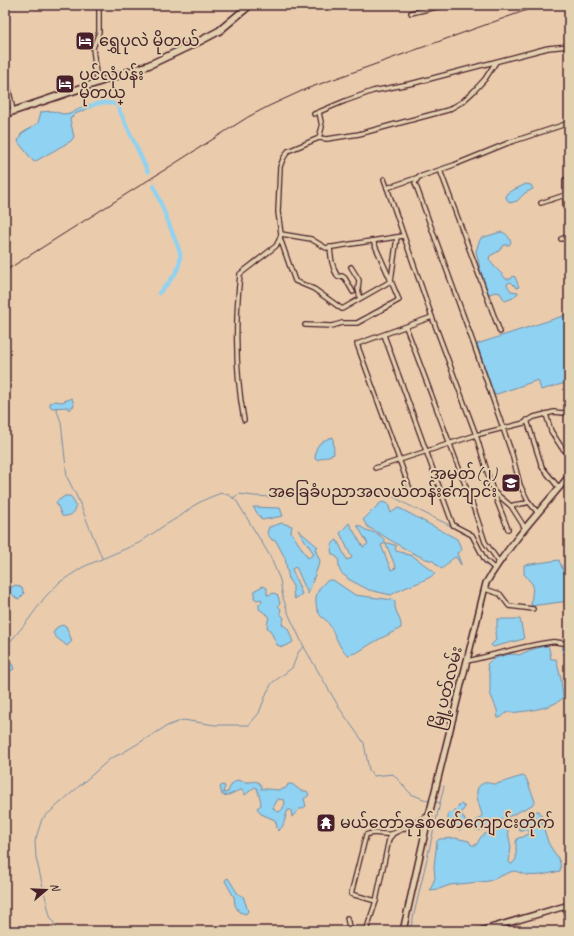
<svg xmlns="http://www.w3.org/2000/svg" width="574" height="936" viewBox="0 0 574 936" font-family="Caveat,'Noto Sans Myanmar',sans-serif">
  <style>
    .water { fill: #90d2f1; stroke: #748aa2; fill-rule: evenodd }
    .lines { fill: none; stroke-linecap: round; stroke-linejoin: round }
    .stream { stroke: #748aa2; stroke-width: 1 }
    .canal { stroke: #90d2f1; stroke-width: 4 }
    .street-casing { stroke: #4a1f2b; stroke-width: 6 }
    .secondary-casing { stroke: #4a1f2b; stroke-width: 8 }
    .highway-casing { stroke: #4a1f2b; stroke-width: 9 }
    .street { stroke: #e3d0ae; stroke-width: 3.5 }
    .secondary { stroke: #e3d0ae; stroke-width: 5 }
    .highway { stroke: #e3d0ae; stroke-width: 6 }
    .rail { stroke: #4a1f2b; stroke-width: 1 }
    .labels { text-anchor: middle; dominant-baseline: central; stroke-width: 4; stroke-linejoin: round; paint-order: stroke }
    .poi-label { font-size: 16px; fill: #4a1f2b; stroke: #e3d0ae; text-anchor: start }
    .street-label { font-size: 16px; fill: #4a1f2b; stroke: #e3d0ae }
  </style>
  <rect width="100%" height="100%" fill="#eaccad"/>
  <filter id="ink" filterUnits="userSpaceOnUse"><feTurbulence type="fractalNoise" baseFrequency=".025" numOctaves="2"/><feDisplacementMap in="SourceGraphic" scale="8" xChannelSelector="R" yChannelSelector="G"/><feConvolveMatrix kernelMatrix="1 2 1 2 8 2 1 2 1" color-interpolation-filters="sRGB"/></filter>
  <g filter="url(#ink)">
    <g class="water">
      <path d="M87,104L91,105L92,107L75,114L70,119L74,137L71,141L34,162L18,142L21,134L38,123L41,112L52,111L63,114L72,113Z"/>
      <path d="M526,184L531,185L533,189L525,193L517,201L510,203L506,198L507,193Z"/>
      <path d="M501,232C507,233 509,237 511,242L509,245H504L499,251L490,256L489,259C493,267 501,272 506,279H511L513,276L515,277L519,287L517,288L511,282L508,283L507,285L511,291L518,292V293L513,298L505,301L500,293L495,292L490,294L488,293L480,269L476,251L479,242L481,238Z"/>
      <path d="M569,314V382L541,390L538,380L494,395L477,344Z"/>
      <path d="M72,398L74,406L71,407V409L69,410L68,407L52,408L50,406V403L55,401L62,402Z"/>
      <path d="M333,437L334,454L317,460L315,459L316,449L319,444C323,441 328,438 333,437Z"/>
      <path d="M65,496H70L73,499L76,507C75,514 68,517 62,516L56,502Z"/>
      <path d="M382,502L388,504L391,513L398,508L401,509L457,539L462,550L457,553L461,564V565L456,557C449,559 448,566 441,569L433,561C414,557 387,537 368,527L363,520L378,505Z"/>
      <path d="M253,507L280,508L283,516L262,520Z"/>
      <path d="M282,523L292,526L291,532L308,558L314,554L298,530L318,547L315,549L320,561L308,594L296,567L292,569L302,594L295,599L293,593V586L289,580L285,558L276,541L272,540L267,533L269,527Z"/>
      <path d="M349,523L363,547L368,544L357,525C360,526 364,529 366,530C373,532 383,535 386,543L381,545L391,570L396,568L386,544L388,543L397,546L395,548L396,551L404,553L405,554L413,556L433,571L435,574C423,583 405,586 391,595L369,590L348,579L347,577C337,572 340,568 338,558L332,554C330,549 332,542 337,540L347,560L352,558L340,533Z"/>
      <path d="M559,560L569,585V601L531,606L533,585L524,574V565Z"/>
      <path d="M329,580H333L355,595L393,600L395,602C394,612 402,619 401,628L374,642L358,652L349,655C340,651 338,640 333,632C332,629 329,624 327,621C325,619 322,618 320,615C312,603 316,586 329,580Z"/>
      <path d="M16,585L22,588L24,594L19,599L16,598L10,592L11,587Z"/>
      <path d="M263,586L267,588V595L275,593L278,596L280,603L278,606L281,609L280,613L284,618L282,625C289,626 290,635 293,642L288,645L282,647L277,645L270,630L268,629L267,626L269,616L259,609V604L262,602L261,599L257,600L254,598L255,590Z"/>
      <path d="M497,619H520L524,639L493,647L491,645L496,640L495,633L497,626Z"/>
      <path d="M63,625L66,626L72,641L67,646C62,641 56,639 53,633L57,627Z"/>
      <path d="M544,646H547L549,648L551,659H556L561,679L563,698C554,707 531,711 518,712C515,713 512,712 509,712C504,713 503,718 498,718L497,710L490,693V677L487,664C492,657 513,652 519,655L530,650Z"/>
      <path d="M569,646V661H567L562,650L563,647Z"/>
      <path d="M9,661L12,664L14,669L5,674V663Z"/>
      <path d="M523,776L526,778L535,801L532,805L482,830H476C469,824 477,820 482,816C481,808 471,789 482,784C486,781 490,784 495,784C502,783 514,778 523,776Z"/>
      <path d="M238,780C241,781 245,782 248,782C255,782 257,779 262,787L261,789C270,788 278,792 286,788L288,784H292L301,791H307L309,795L304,799L306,806L302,809H299L292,817L291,810H288C284,818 286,825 278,831L275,820L261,814L257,808L261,805C261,800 258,792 257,788L255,787L245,795L242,790C234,791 230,797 222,795L220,787L222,785L225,786L223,793L228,792C230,787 232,782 238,780ZM278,799L284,800L285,803C283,808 282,812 277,812L273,808Z"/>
      <path d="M461,804L465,807L461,813L466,822V825L460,830L450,828L448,824V813L453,812Z"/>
      <path d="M537,811H539L541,814C542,823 545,833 548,842C552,852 563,859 560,871C551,873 537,877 528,875C523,875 519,871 513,871L489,881L450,885L439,889L430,890L435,878L434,866L437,841L439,839L455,838L469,841L471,845H476C478,843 479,839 481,837C483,834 501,826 505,825L507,827L511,847L509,862L511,864H512L516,859V841L518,838L523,837L530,833L528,830H520L515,823L518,820Z"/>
      <path d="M228,878L238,894L243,896L248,911L246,914L239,912L235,905L234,897L225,881L226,879Z"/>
    </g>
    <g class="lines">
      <g class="stream">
        <path d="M56,408L61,422L67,477L78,499L102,558"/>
        <path d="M233,498L239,494L254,496L272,497L305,494L380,493L394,497L404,503L455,528"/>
        <path d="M465,533L470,537L477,548"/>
        <path d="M484,561L486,566"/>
        <path d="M5,648L29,619L45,597L60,582L83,567L139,543L162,527L182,515L193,506L206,499L221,493L229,495L236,500L270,556L280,580L283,598L289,615L304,647L340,709L364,743L369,770L374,776L393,774L411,794L431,802"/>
        <path d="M434,802L440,803"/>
        <path d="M58,931L50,916L36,858L35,841L42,819L110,759L124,752L167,726L183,720L215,725H249L259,713L267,692L272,683L292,668L299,651L304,647"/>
        <path d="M410,931L444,786"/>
      </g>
      <g class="canal">
        <path d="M88,107C99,103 105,100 117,105L148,172"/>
        <path d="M154,186L180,252C182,270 171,280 159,293"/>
      </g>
      <defs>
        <g id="street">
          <path d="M411,13L445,5"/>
          <path d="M5,70L13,111"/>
          <path d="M97,82L93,48L99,32V5"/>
          <path d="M314,114L345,101L373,91L414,83L548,48L569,46"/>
          <path d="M319,138L322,127L319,112"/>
          <path d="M440,170L500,332"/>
          <path d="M419,176L415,183L418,191L474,345L512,454L520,485L528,501L538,513"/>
          <path d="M384,179L432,317L476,435L493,491L511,506L525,528"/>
          <path d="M565,180V207L569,208"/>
          <path d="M387,188L454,165L508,143L569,123"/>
          <path d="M541,203L565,195"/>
          <path d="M281,234L311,239L326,248L403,236"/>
          <path d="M280,238L295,281L314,289L342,309L391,281L373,241"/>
          <path d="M561,239L569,236"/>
          <path d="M330,247C331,258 332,268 338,277L342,276L345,278L353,292"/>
          <path d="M351,267L359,280L358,289L360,298"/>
          <path d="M305,325L332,326L342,323H357L399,300L391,281L397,237"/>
          <path d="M406,327L472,503L485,542L499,562"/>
          <path d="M384,335L453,525L472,535L485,560L495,569"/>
          <path d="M546,414L551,431L562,448L569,454"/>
          <path d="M244,420C235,372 235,323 240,274L276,246L280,238L281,234L278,212L280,167L283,159L288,151L319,138L327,139L359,134L448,110L462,102L473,92L485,79L496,62"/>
          <path d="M527,420L542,467L559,488"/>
          <path d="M375,468L476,435L524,423L534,417L554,412L563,413L569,411"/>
          <path d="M493,491L508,529"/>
          <path d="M411,492L357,344L432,317"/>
          <path d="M511,506C517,503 523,505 529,502"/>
          <path d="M485,589L500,594L509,606L533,609"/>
          <path d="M467,661C495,655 522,646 551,642C557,641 562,644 569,643"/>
          <path d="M376,901L351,894L366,835C373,831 383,835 391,834C398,833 421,819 429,815"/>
          <path d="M347,918L350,931"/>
          <path d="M366,931L376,901L389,839L393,834"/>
        </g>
        <g id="secondary">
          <path d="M403,931L429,815L486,583C509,544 540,511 569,476"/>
          <path d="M480,931L569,905"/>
        </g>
        <path id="highway" d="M5,114L149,65L200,41L219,31L250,5"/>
      </defs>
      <use href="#street" class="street-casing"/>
      <use href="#secondary" class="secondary-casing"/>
      <use href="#highway" class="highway-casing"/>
      <use href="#street" class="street"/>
      <use href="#secondary" class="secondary"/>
      <use href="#highway" class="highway"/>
      <path class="rail" d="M5,271L248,117L269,106L306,89L541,5"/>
    </g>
  </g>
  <defs>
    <symbol id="hotel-square" viewBox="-11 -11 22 22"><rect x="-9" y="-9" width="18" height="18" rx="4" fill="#4a1f2b" stroke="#e3d0ae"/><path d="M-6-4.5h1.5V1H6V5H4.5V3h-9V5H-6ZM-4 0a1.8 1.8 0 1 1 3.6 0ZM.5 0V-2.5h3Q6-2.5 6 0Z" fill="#fff"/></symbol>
    <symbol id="school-square" viewBox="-11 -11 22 22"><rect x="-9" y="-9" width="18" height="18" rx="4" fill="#4a1f2b" stroke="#e3d0ae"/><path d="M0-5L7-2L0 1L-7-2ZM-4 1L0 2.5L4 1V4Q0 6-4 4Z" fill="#fff"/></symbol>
    <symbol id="temple-square" viewBox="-11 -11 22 22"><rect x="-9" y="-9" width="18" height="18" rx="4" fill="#4a1f2b" stroke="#e3d0ae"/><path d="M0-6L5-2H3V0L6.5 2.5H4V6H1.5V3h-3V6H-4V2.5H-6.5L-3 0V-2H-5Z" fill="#fff"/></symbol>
  </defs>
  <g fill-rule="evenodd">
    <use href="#hotel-square" x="74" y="30" width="22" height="22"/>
    <use href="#hotel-square" x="54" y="73" width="22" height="22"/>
    <use href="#school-square" x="500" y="472" width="22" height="22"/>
    <use href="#temple-square" x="315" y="812" width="22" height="22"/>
  </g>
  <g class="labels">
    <g class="poi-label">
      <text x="99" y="41">ရွှေပုလဲ မိုတယ်</text>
      <text x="79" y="75">ပင်လုံပန်း<tspan x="79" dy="18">မိုတယ္</tspan></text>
      <text x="497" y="474" text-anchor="end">အမှတ်(၂)<tspan x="497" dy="18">အခြေခံပညာအလယ်တန်းကျောင်း</tspan></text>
      <text x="340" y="823">မယ်တော်ခုနှစ်ဖော်ကျောင်းတိုက်</text>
    </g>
    <g class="street-label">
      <text transform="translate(447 688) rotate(-76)">မြို့ပတ်လမ်း</text>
    </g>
  </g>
  <rect width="574" height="936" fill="none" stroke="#e3d0ae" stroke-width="20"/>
  <rect x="10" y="10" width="554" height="916" fill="none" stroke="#4a1f2b" stroke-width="1.5" filter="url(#ink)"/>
  <g transform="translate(46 890) rotate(71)" stroke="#e3d0ae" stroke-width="3" paint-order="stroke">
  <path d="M0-3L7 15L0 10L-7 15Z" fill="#4a1f2b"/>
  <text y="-6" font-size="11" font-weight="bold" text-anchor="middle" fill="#4a1f2b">N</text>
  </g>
</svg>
